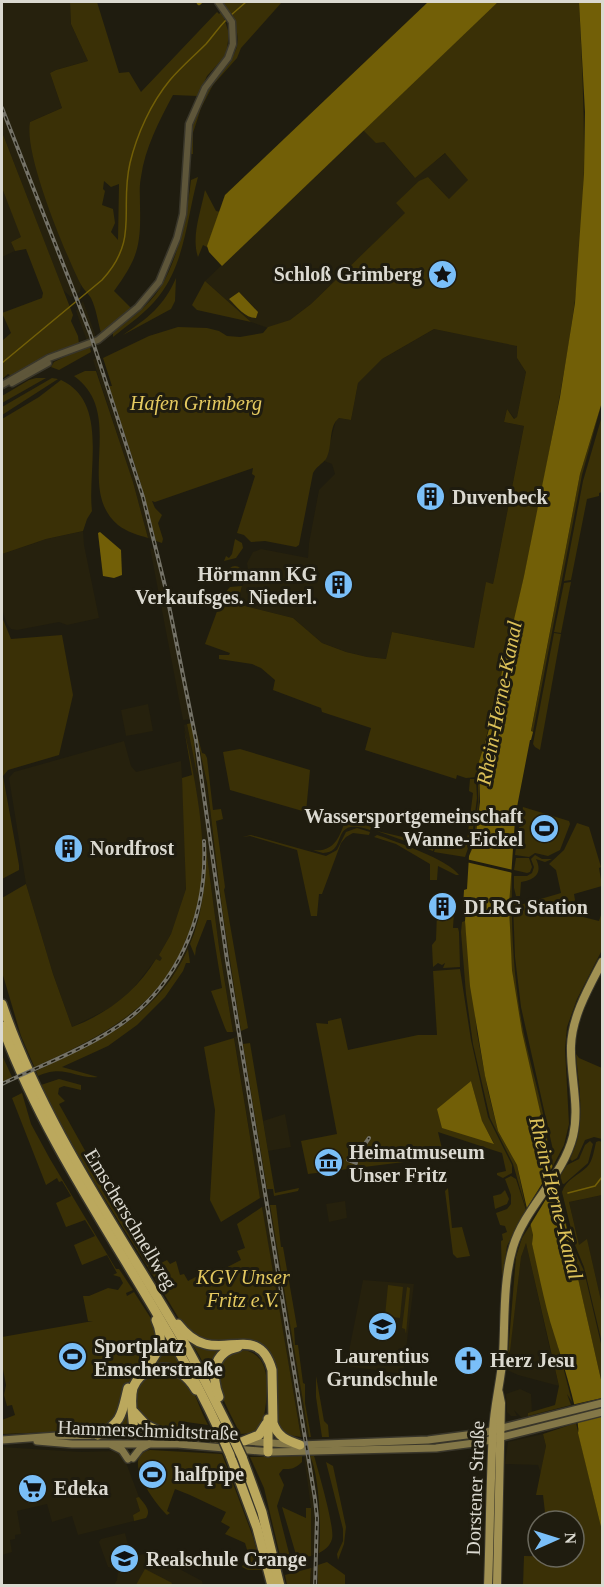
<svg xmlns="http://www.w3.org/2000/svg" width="604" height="1587" viewBox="0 0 604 1587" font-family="'Times New Roman',serif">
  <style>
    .built { fill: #26210d }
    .green { fill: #3a3006; fill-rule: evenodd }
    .water { fill: #725f07 }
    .pier { fill: #1f1c0f }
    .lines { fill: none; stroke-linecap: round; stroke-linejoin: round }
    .stream { stroke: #725f07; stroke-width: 1.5 }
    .canal { stroke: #725f07; stroke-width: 4.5 }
    .tertiary-casing { stroke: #39362a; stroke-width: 9 }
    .secondary-casing { stroke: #39362a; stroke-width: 10 }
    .primary-casing { stroke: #39362a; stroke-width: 10 }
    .motorway-casing { stroke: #39362a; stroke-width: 12 }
    .tertiary { stroke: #5e563a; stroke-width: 6 }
    .secondary { stroke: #837748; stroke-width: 7 }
    .primary { stroke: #a19153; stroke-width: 8 }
    .motorway { stroke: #bba85d; stroke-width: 9 }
    .rail-casing { stroke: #747267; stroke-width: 4 }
    .rail { stroke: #1f1c0f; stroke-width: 1.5; stroke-dasharray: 4.5; stroke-linecap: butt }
    .motorway-bridge-casing { stroke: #39362a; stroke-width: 12; stroke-linecap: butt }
    .motorway-bridge { stroke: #bba85d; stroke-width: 9 }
    .labels { text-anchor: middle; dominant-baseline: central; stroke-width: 6; stroke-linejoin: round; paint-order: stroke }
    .poi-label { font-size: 20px; font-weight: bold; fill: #dbd9d0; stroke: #1f1c0f; text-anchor: start }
    .park-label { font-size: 20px; font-style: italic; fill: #e5ca60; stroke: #1f1c0f }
    .street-label { font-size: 20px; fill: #dbd9d0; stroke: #1f1c0f }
    .water-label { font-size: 21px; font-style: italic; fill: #dcc158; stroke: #1f1c0f }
  </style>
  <rect width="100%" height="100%" fill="#1f1c0f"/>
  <g class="built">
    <path d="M2,2H70L71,24L88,61L56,70L50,73L62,108L30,122L57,227L81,285L80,292L71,297L63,290L2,132Z"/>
    <path d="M363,130L376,142H384L414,177L446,153L469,180L449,199L428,177L406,213L311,304L290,320L268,328L251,322L205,281Z"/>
    <path d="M2,188L22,237L11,242L15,251L2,257Z"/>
    <path d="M83,301L96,337L87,341L76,311Z"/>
    <path d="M434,329L516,345L518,349L517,358L526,372L517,417L515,419L507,409L504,422L524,426L495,575L493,584L486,583L474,648L392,632L386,659L367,657L346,652L322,643L293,618L237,604L242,586L249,576L247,563L253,552L261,549L308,558L309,543L319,490L335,474L332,464L324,461L327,455L336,420L339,418L351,420L358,383L382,359Z"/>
    <path d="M99,356L139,480L156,541L148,538L133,482L93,360Z"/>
    <path d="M83,531L84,545L99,618L67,625L59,622L17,630L11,629L7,624L2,610V554L46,539Z"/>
    <path d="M150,548L158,551L160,557L193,719L183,720Z"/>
    <path d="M148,704L153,731L126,736L121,710Z"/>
    <path d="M192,723H194L199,754H202L218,866L222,908L237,997L241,1031L233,1032L219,947L206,848L205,879L201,911L190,944L188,938L196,914L202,877L198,807L184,725L187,724L197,771Z"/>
    <path d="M124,741L131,766L136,772L181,761L185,826L186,889L171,934L159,955L163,957L160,961L156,959L132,990L112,1007L72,1027L53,974L26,884L9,778L14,772Z"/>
    <path d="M186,943L188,949L176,971L158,995L137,1016L100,1041L36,1071L34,1067L83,1045L115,1027L178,958Z"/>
    <path d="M242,1036L268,1197L260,1198L234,1037Z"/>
    <path d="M285,1114L291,1147L268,1151L263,1121Z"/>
    <path d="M602,1195V1305L587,1240L579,1246L569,1202Z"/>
    <path d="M345,1201L347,1218L329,1222L326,1204Z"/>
    <path d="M270,1205L298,1366L309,1437H301L263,1217L262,1207Z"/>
    <path d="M526,1242L549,1345L559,1386L518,1375L507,1370L521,1257Z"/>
    <path d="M363,1280L414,1284L403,1374L346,1366Z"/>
    <path d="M520,1389L531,1394L532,1412L528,1413V1416L522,1418L514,1410L517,1416H511L507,1412L506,1394Z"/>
    <path d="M543,1434L546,1446L541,1474L538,1465L505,1464L508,1442Z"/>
    <path d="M2,1447L80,1452L117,1451L125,1460L139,1497L137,1499L140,1511L133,1515L134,1521L78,1535L72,1516L52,1522L47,1504L17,1511L21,1534L15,1535V1539L10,1540L12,1552L2,1555Z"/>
    <path d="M304,1456H310L312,1460L319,1510V1553L311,1556V1508Z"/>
    <path d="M125,1533L129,1549L139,1555L144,1554L146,1560L170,1564L202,1581L203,1585H114L117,1580L118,1570L108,1567L99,1542L101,1539Z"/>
    <path d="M318,1565V1585L310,1586L311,1568Z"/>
  </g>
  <g class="green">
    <path d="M70,2H97L119,73L129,72L141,92L217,12L219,14L222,11L229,34L226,55L207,76L198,96L173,95C159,121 145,148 141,177C139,187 140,195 140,205C141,246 138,258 114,291L131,308L121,319L101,333C98,322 96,308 91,298C88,293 83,289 80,283C64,250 24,155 30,122L62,108L50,73L56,70L88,61L71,24ZM104,181L111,187L119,184L118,240L111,232L115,223L113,209L102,205L105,191L103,189Z"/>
    <path d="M222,2H282L241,48L237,58L213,85L201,108L193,133V154H188C191,125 195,113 209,87C221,65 246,56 235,26C231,17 229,9 222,2Z"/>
    <path d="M498,2H579C583,82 587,161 581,242C575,322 559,401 544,479C526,568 508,658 484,745C474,781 485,819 469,856L474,839L478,802V777L466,778L457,775L456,779L365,750L371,728L322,712L321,708L273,690L275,680L261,668L252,664L219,659V655H229L230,653L205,644L223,595L230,587L242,586L237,604L293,618L322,643L346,652L367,657L386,659L392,632L474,648L486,582L493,584L495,575L524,426L504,422L507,409L514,419L517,417L526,372L517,358V346L434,329L382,359L358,383L351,420L339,418C328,426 333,447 326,459C322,464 316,467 313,473L299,545L296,547L265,541L251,542L244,535L237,533L255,476L252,474L253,468L155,502L152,501L155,508L162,515L158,523L163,539L162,543L156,541L140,481L109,386H112L103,358L149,336L178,327L207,328L219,331L227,336L240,337L263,333L268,327L290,320L311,304L405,213L396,203L419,181L428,177L449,199L468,180L445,153L415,178L384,142L376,143L363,130Z"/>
    <path d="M2,132L73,315L71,321L78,336L79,344L47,354L15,375L12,376L8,374L2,379V341L11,333L2,313L42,298L43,293L26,249L15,251L11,242L21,237L2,188Z"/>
    <path d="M198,177C187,217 185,263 159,296C147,312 129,324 113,337V333C128,320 149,306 160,288C179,258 187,214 191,180Z"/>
    <path d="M205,190L216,211L221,212L207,247L203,245L198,257C191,237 201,211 205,190Z"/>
    <path d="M176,278L175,301L171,309L123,335C148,318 164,306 176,278Z"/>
    <path d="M205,281L251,322L197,310L192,305Z"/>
    <path d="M83,348H90L91,352L59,370L51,367L54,362Z"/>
    <path d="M85,371H96L133,482L148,538C138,535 127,532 118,525C74,488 127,414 74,376Z"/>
    <path d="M36,378H46L2,403V396L29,380Z"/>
    <path d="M52,378L58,379L2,415V407Z"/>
    <path d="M61,380C109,402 87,470 92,511L87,519L83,531L46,539L2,554V419L39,397Z"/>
    <path d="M602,402L582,475L533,732H531L580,474Z"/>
    <path d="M602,416V492L599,493V496L587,499L571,580L564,581L583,481Z"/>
    <path d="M235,539L242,543L243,548L236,558L224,561L226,556L229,558L232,554Z"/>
    <circle cx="235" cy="573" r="7"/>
    <path d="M571,582L561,633L554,632L564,583Z"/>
    <path d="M2,617L11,639L62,635L73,695L59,755L8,770L3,776L19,865V870L2,879Z"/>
    <path d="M554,633L561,634L540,750L535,747L533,744Z"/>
    <path d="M192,723L197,774L187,724Z"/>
    <path d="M194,723L202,753L205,754L207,758L213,810L221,809L223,819L216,821L225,887L224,890L248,1028L241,1031L222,908L207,783Z"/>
    <path d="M184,728C198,795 216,873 188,938L185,940C186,948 179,957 174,965C141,1019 88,1042 33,1068L34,1066L21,1036L2,972V898L26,884L53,974L72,1027C107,1014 137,991 156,959L160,961L162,958L159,955L171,934L186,889L182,778L192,775Z"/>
    <path d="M240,749L310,770L306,812L230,790L223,752Z"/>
    <path d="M470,779H476L477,798L472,837L465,857L434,852L436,845L451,849L461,848L465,840H467L473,793L469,791Z"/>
    <path d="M523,807L569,821L570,824L560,850L548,856L535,853L529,857L515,855L516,847L520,844L516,842L519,827L524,826L519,823Z"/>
    <path d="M346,818L371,827L370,830C328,816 349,853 323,853L250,833L312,850C335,853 340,836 346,818Z"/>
    <path d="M577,823L589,827L601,867L599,868L602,886L574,894L575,900L574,903L569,904L567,913L599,921L602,912V950L577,999L567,1027L565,1049L569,1124L564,1145L553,1166L551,1158L553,1150L521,1007L515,957L513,903L515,900L520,899V905L561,893L556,870L549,864L564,850Z"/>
    <path d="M357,828L370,832L369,835L353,833L346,837L341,843L322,894H319L317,916H311L297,850L250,836L242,837L251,835L326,856L337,850L346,832Z"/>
    <path d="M377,831L420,841V843L434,847L433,851Z"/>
    <path d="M377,835C395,841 449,860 459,875H456L438,866L437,880H430V864L396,844L374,837Z"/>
    <path d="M205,840L219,947L233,1032H227L225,1028L211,991L222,988L211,920H207L196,948L195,956L190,944C204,911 206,877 205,840Z"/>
    <path d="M535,855L542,859H552L545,862L536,859C543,873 535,880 521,882L520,896H516L514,888V876H527L532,873L534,867L531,859Z"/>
    <path d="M516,858H529L532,867L530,872L527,873L514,870Z"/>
    <path d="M510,873H512C511,927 513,980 524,1034C532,1072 547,1117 549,1155C537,1100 522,1045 514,988C509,950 509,911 510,873Z"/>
    <path d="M437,912H454L453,928H458L459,932L460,967L443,968L445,963L442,965L438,963L433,967L432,945L436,940Z"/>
    <path d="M465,921L477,1033L488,1091L498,1131L517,1165L526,1209L513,1164L490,1118L473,1044L466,994L461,932L462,922Z"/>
    <path d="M188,949L190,963H186L183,971L165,997L137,1025L108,1046L62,1067L98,1077C74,1079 65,1064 38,1076L36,1071C101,1039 155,1020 188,949Z"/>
    <path d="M460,969L471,1040L488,1117L512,1165V1173L503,1178L497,1175V1173L506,1171L502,1153L438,1132L444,1157L308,1174L301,1141L337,1134L316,1023L328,1024V1021L341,1018L348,1050L418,1035H437L433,971ZM471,1081L482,1122L494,1143L438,1109Z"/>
    <path d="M234,1038L260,1198L221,1222L210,1200L215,1110L204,1047Z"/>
    <path d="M250,1043L275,1193L299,1188L298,1191L274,1196L273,1189H267L243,1044Z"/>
    <path d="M576,1054L579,1058L602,1068V1139L594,1137L585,1140L577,1158L572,1161L570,1159C587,1125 579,1091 576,1054Z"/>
    <path d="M2,1055L12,1077L2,1082Z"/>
    <path d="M59,1079L81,1085V1090L64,1086L59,1088L58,1094L65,1101L59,1104L117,1208H119L126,1227L148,1261L155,1263L160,1261L157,1265L167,1260L170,1264L176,1261L180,1275L184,1274L188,1281L207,1271L210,1276L241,1260L237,1251L245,1248L237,1224L262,1207L301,1437L288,1435L277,1426L273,1363L244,1340L209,1341L193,1335L181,1322L155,1279L162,1274L161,1272L154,1277C114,1213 73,1152 41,1085Z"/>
    <path d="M22,1093L31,1124L50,1159L116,1269H119L133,1290L126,1293L127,1296L134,1292L150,1317L153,1326C179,1342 194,1398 208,1425L179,1421L177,1432H108L101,1430L2,1434V1420L15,1415L12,1405L7,1406L4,1395L6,1385L2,1364V1337L93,1321H88L83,1296H89L108,1288L118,1290L123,1283L120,1277L113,1275L117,1273L107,1255L82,1265L74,1245L95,1236L85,1220L66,1227L56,1203L71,1196L62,1181L59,1182L57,1178L46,1185L12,1098Z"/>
    <path d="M590,1141L593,1144L588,1163L564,1184L559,1183L557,1181L567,1165L579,1159L585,1145Z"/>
    <path d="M599,1141L602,1142V1195L569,1202L579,1245L587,1239L602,1305V1343L584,1267L575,1245L562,1192C566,1179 579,1175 587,1167C593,1161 594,1150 596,1142Z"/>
    <path d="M511,1176L516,1179L526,1210L507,1246L502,1280L501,1241L503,1240L502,1234L507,1232L505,1226L500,1225L496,1213L507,1209L511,1204V1195L505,1179Z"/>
    <path d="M556,1183L571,1243L584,1271L602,1348V1384Z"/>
    <path d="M448,1188L452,1228L462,1227L470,1256L457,1258L453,1254L445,1191Z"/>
    <path d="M505,1190L509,1199L507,1204L495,1209L493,1196L501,1194Z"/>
    <path d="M270,1205H276L281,1247H283L297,1327L294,1328L295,1345H298L303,1383L305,1384V1403L311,1437H309L307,1425Z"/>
    <path d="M531,1224L533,1235L532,1244L572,1402L567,1394L571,1405L528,1416V1413L555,1405L559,1386L526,1243L521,1257L510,1351L508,1354L516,1257L522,1238Z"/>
    <path d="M388,1285L403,1287L400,1318L385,1316Z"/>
    <path d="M407,1287L410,1288L406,1334L405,1329L402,1328Z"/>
    <path d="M189,1339L224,1350L212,1381L199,1355Z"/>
    <path d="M238,1350C277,1349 267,1401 262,1427L254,1433L240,1434C232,1414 205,1377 225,1357C228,1354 234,1352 238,1350Z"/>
    <path d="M316,1376L324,1421L328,1425L329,1437H322L316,1397Z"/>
    <path d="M576,1423L602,1531V1585L523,1586L524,1556L574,1557V1521H546L543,1495H536L546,1446L543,1434Z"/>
    <path d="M150,1450L222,1454L253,1537L262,1570H248L242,1567L248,1553L245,1543L225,1534L230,1527L221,1522L226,1512L190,1495L175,1489L167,1511L170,1513L167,1515C156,1505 119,1456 150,1450Z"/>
    <path d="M302,1456V1462C295,1469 291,1469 283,1469L279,1474L284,1485L277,1506L291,1561L282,1564L264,1488L250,1457Z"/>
    <path d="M310,1456H314L315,1459C319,1474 335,1528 332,1539C330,1546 325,1550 319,1553C321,1529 320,1477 310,1456Z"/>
    <path d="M326,1462L333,1466L346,1527L344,1544L338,1560L337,1554L343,1541V1529Z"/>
    <path d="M139,1497C144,1504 152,1510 146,1518L134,1521L133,1515L140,1511L136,1498Z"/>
    <path d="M282,1507L306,1518V1508H311V1556L297,1558Z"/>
    <path d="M327,1562L345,1575V1585H318V1565Z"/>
    <path d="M311,1568L310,1585H287L285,1575Z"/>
    <path d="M145,1569L172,1583L171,1585H136Z"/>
  </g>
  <g class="water">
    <path d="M428,2H498L222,266L209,252L207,246L225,195Z"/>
    <path d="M579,2H602V402L580,474L531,731L533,732L531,740H530L517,807L519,810L517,820H515L509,906L512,970L522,1032L602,1384V1531L578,1433C582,1419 556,1341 550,1321C543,1296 538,1270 532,1244L533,1235L517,1165L498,1131L485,1076L470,986L465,921L466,909L463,908L464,890L467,889L469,856L475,842L480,802L479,762L488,733L524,576L560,397L575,303L584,174L585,112Z"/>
    <path d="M239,292L258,312L256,318C245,318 237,307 229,299Z"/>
    <path d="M100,532L121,550L122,575L114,578L103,576L98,533Z"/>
    <path d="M471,1081L482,1121L494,1144L442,1128L437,1109Z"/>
  </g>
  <g class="pier">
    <path d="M466,859L513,870V873L466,862Z"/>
    <path d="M553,1166L557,1181L529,1227L525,1211Z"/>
    <path d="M602,1398V1416L575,1423L573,1415L582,1412L573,1414L571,1405Z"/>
  </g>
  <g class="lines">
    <g class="stream">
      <path d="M230,16L246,2"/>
      <path d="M2,363L102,280C140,239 119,210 130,163C137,134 151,103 170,80C181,67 194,56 206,44C213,36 219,27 227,19"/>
      <path d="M568,1193L595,1186L602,1177"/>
    </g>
    <path class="canal" d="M199,3L200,2"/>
    <defs>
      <g id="tertiary">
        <path d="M12,383L48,363"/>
        <path d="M2,385L49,358L98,340L138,307L159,282L177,238L183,214L189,124L205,88L228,58L233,44L232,22L218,2"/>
      </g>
      <g id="secondary">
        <path d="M2,1440L57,1436L146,1434L300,1445L428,1440L482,1433L602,1403"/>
        <path d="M37,1441L72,1444H178L272,1452L436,1448L482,1442L602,1412"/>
        <path d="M112,1445L122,1450L128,1459"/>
        <path d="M133,1458L140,1449L149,1444"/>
      </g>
      <g id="primary">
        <path d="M488,1586C490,1534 490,1483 493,1431C494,1406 501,1381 503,1355C505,1321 503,1280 513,1247C525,1207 563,1177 573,1136C580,1106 570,1076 571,1046C572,1016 589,987 602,962"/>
        <path d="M497,1586L501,1403L499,1393"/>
      </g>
      <g id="motorway">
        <path d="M2,1004C43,1124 117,1228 181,1337C199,1368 214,1399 230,1431"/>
        <path d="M2,1026C55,1170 155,1291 219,1430"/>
        <path d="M178,1324C185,1333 193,1341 205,1344C232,1351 261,1329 272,1370L273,1423C278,1437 286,1440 300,1445"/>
        <path d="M142,1371C158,1356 166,1341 156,1320"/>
        <path d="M219,1397C211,1376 212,1352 238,1347"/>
        <path d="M134,1412L146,1425L165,1434"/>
        <path d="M134,1434C134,1420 129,1402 133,1388C140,1369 164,1363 180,1373C187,1377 192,1383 196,1390"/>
        <path d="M98,1435C123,1423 122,1412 128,1388"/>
        <path d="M244,1441L259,1435L266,1424"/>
        <path d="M268,1452V1419"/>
        <path d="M230,1455L257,1528L272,1586"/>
        <path d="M242,1457L262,1512L280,1586"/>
      </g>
    </defs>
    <use href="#tertiary" class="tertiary-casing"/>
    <use href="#secondary" class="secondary-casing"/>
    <use href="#primary" class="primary-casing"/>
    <use href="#motorway" class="motorway-casing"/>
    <use href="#tertiary" class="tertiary"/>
    <use href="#secondary" class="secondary"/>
    <use href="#primary" class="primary"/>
    <use href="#motorway" class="motorway"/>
    <defs>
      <g id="rail">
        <path d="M2,108L90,333L143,497L165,586L196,740L227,960L315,1499L317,1518L315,1586"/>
        <path d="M2,1084C37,1067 76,1053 109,1032C177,991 208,918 204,841"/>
        <path d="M358,1154L369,1138"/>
        <path d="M348,1160L356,1163"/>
      </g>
    </defs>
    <use href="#rail" class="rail-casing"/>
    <use href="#rail" class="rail"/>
    <defs>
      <g id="motorway-bridge">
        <path d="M219,1430L230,1455"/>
        <path d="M230,1431L242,1457"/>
      </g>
    </defs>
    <use href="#motorway-bridge" class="motorway-bridge-casing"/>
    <use href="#motorway-bridge" class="motorway-bridge"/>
  </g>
  <defs>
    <symbol id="sight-disc" viewBox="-11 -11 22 22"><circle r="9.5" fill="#7abff8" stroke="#1f1c0f"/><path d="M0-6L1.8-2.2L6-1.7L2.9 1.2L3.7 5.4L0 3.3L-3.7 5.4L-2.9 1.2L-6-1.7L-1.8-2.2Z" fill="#111"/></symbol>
    <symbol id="building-disc" viewBox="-11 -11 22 22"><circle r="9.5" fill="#7abff8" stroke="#1f1c0f"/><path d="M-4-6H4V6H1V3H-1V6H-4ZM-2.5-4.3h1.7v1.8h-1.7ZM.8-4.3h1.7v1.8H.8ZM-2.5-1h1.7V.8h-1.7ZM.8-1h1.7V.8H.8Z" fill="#111"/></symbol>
    <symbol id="stadium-disc" viewBox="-11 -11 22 22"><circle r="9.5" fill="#7abff8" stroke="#1f1c0f"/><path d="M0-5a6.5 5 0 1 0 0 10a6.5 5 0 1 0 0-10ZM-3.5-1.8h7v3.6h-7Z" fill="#111"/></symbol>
    <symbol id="museum-disc" viewBox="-11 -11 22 22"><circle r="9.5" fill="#7abff8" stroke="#1f1c0f"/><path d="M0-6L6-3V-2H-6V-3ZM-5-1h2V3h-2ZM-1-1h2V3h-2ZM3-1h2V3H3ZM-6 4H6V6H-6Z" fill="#111"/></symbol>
    <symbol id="school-disc" viewBox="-11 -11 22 22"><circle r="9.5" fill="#7abff8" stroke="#1f1c0f"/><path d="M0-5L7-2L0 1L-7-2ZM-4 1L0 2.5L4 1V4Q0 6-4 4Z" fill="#111"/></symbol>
    <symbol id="church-disc" viewBox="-11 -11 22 22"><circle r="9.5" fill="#7abff8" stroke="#1f1c0f"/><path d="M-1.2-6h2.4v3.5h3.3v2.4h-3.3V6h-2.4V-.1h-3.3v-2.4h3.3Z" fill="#111"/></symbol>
    <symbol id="supermarket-disc" viewBox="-11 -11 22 22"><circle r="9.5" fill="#7abff8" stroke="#1f1c0f"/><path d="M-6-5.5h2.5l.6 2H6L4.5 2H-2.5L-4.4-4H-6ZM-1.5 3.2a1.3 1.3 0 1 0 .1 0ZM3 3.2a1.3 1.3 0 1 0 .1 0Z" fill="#111"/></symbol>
  </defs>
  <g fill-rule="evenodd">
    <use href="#sight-disc" x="426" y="258" width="33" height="33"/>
    <use href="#building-disc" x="414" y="480" width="33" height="33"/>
    <use href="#building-disc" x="322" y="568" width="33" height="33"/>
    <use href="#stadium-disc" x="528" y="812" width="33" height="33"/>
    <use href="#building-disc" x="52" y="832" width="33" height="33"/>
    <use href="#building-disc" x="426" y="890" width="33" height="33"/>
    <use href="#museum-disc" x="312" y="1146" width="33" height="33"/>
    <use href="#school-disc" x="366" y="1310" width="33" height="33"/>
    <use href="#stadium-disc" x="56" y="1340" width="33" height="33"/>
    <use href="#church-disc" x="452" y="1344" width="33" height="33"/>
    <use href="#stadium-disc" x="136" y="1458" width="33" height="33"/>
    <use href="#supermarket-disc" x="16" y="1472" width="33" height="33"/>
    <use href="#school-disc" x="108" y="1542" width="33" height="33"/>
  </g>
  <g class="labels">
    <g class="poi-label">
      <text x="422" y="274" text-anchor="end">Schloß Grimberg</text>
      <text x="452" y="497">Duvenbeck</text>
      <text x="317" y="574" text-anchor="end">Hörmann KG<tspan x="317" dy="23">Verkaufsges. Niederl.</tspan></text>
      <text x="523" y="816" text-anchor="end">Wassersportgemeinschaft<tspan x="523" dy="23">Wanne-Eickel</tspan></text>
      <text x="90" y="848">Nordfrost</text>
      <text x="464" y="907">DLRG Station</text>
      <text x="349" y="1152">Heimatmuseum<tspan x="349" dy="23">Unser Fritz</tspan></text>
      <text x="94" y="1346">Sportplatz<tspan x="94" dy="23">Emscherstraße</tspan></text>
      <text x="382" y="1356" text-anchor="middle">Laurentius<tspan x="382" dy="23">Grundschule</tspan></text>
      <text x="490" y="1360">Herz Jesu</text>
      <text x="174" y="1474">halfpipe</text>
      <text x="54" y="1488">Edeka</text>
      <text x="146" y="1559">Realschule Crange</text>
    </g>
    <g class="park-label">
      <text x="196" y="403">Hafen Grimberg</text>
      <text x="243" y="1277">KGV Unser<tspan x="243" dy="23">Fritz e.V.</tspan></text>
    </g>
    <g class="street-label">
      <text transform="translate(131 1219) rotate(59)">Emscherschnellweg</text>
      <text transform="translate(148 1430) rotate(2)">Hammerschmidtstraße</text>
      <text transform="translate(475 1488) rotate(-88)">Dorstener Straße</text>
    </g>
    <g class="water-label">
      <text transform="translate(499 703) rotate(-79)">Rhein-Herne-Kanal</text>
      <text transform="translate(556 1198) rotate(76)">Rhein-Herne-Kanal</text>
    </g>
  </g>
  <rect width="604" height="1587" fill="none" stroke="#dbd9d0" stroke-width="6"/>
  <g transform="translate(556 1539) rotate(87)"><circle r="28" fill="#1f1c0f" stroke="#6a685c" stroke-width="1.5"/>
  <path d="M0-4.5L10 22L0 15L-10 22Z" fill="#7abff8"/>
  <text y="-9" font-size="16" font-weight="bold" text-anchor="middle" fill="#dbd9d0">N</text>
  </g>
</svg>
